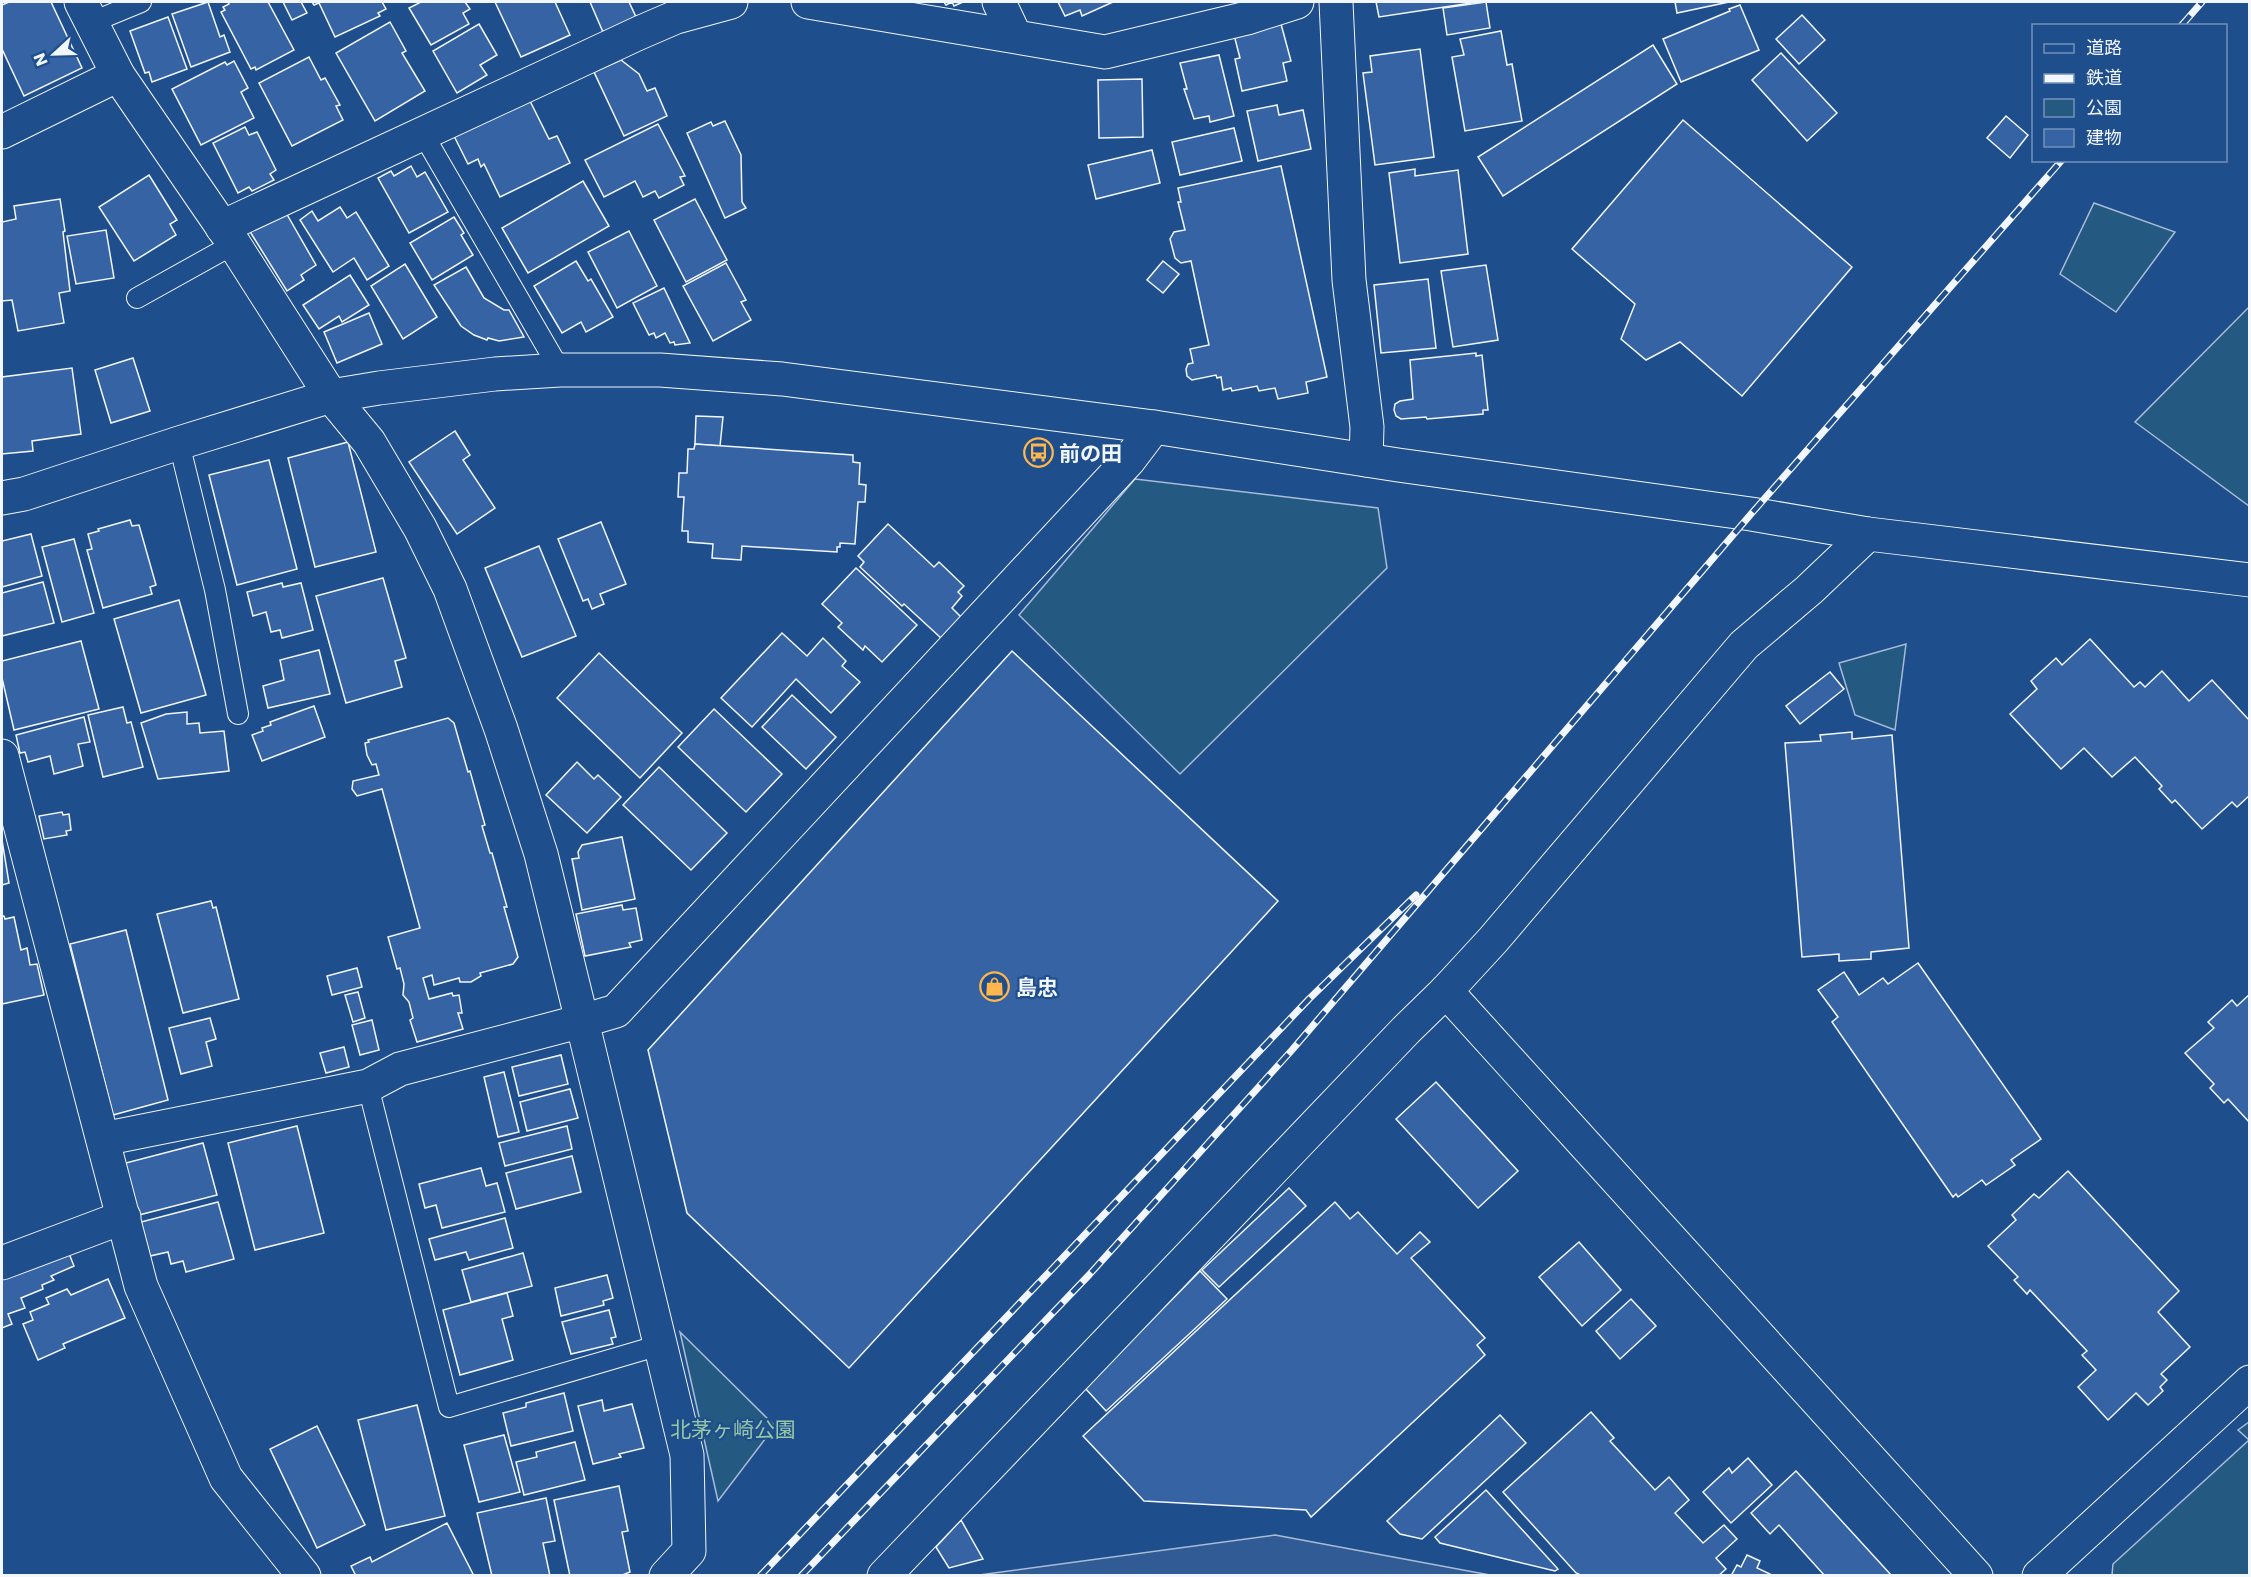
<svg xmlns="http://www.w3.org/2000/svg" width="2251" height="1577" viewBox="0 0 2251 1577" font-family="Poppins,'Noto Sans JP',sans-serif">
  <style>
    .green { fill: #245a82; stroke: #a8bbd7; stroke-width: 1.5 }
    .parking { fill: #305b95; stroke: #a8bbd7; stroke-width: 1.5 }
    .building { fill: #3563a3; stroke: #f2f6ff; stroke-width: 1.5 }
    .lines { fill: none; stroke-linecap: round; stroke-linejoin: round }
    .service-casing { stroke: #f2f6ff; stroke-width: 22 }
    .minor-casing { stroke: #f2f6ff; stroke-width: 35 }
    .tertiary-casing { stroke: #f2f6ff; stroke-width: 35 }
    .service { stroke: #1f4e8c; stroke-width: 20 }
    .minor { stroke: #1f4e8c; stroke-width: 33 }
    .tertiary { stroke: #1f4e8c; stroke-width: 33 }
    .rail-casing { stroke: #f2f6ff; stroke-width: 7 }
    .rail { stroke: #1f4e8c; stroke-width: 4.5; stroke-dasharray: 14; stroke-linecap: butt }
    .labels { text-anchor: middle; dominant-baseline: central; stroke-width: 4.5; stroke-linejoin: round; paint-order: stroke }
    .poi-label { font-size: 21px; font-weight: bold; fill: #f2f6ff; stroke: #1f4e8c; text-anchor: start }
    .park-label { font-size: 21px; fill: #97c8a6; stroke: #1f4e8c }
  </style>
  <rect width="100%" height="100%" fill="#1f4e8c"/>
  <g class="green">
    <path d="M2094,203L2175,232L2116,312L2060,274Z"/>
    <path d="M2249,307V506L2135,422Z"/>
    <path d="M1135,479L1378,508L1387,568L1180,774L1019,615Z"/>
    <path d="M1906,644L1895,730L1855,715L1839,663Z"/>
    <path d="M680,1332L775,1426L718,1501Z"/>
    <path d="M2249,1422V1575H2112L2113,1564L2249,1440L2238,1430Z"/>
  </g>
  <path class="parking" d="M1275,1535L1490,1575H979Z"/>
  <g class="building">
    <path d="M9,2H51L82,68L24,96L2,49V5Z"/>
    <path d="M208,2L220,37L224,35L230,52L191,67L172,14Z"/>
    <path d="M228,2H268L294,50L256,70L255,67L251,69L221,12L225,10L223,7L229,4Z"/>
    <path d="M283,2H301L307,13L292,20Z"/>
    <path d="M312,2H382L386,9L378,13L380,16L335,37L319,3L314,5Z"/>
    <path d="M421,2H465L470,9L463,13L469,24L431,45L409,8Z"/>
    <path d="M495,2H555L570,35L521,57Z"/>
    <path d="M590,2H629L636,17L603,32Z"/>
    <path d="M944,2H963L954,6L952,2L946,5Z"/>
    <path d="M1058,2H1113L1082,16L1080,10L1065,16Z"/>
    <path d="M1376,2H1471V3L1379,17Z"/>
    <path d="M1486,2L1490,28L1447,35L1443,8Z"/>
    <path d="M1675,2H1729L1677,13Z"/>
    <path d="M1740,5L1759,50L1681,82L1663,39L1730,11L1729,9Z"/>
    <path d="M1802,15L1825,40L1799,64L1776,39Z"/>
    <path d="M168,17L187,69L152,82L149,72L145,73L130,31Z"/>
    <path d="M390,22L406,51L402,53L425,91L375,121L336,53Z"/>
    <path d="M479,24L497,55L480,65L487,75L457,93L433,51Z"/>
    <path d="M1281,24L1291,61L1283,63L1287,81L1242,91L1235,59L1240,58L1234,35Z"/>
    <path d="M1501,31L1507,65L1512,64L1522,121L1465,131L1452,57L1464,55L1460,39Z"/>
    <path d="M1653,45L1677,84L1503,196L1478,157Z"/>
    <path d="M1420,49L1434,157L1375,165L1363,73L1372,72L1370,56Z"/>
    <path d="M1781,53L1837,113L1807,141L1752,80Z"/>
    <path d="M1219,55L1234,116L1210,122L1209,116L1194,119L1184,89H1187L1180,63Z"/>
    <path d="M309,57L321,80L325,78L340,105L336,106L343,120L292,146L259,83Z"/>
    <path d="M621,60L639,74L647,91L655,88L667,116L624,136L594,72Z"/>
    <path d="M234,61L248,88L241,92L254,118L201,145L172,89L225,62L227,65Z"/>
    <path d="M1142,79L1143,137L1099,138L1098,80Z"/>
    <path d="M530,101L549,139L557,136L570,163L500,197L484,164L481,167L478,159L468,164L453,134Z"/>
    <path d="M1277,105L1279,115L1303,110L1311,149L1258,161L1247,111Z"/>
    <path d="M2006,116L2028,135L2010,158L1987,138Z"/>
    <path d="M1683,120L1852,267L1742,396L1680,342L1646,360L1621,339L1635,304L1572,249Z"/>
    <path d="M725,121L741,155L742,202L746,208L725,218L687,133L711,122L713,126Z"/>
    <path d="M658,124L685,176L680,177L684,185L659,198L655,191L643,197L635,181L604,197L585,160Z"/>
    <path d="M245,127L249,135L257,132L276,170L270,174L274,180L252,191L249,187L238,193L213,143Z"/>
    <path d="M1234,128L1242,161L1180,175L1172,142Z"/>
    <path d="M1152,150L1160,183L1096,199L1088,165Z"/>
    <path d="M411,166L417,177L425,172L448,212L409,233L378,178L391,171L394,176Z"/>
    <path d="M1281,166L1327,377L1306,382L1308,393L1278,399L1275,388L1259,391L1257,386L1232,391L1231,388L1223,390L1221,377L1217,378L1216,375L1192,380L1187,376L1186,369L1188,364L1193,363L1190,349L1209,345L1191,261L1181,263L1175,258L1170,239L1174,232L1185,230L1178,202H1181L1178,188Z"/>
    <path d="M1415,169V176L1458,170L1468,254L1400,263L1389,173Z"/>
    <path d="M149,175L177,220L170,224L176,235L134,261L99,207Z"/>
    <path d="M583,181L609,226L528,273L502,228Z"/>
    <path d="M60,199L65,231L63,232L70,291L59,293L64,323L18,331L12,300L2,301V222L16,219L14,206Z"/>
    <path d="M695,199L727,260L686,282L654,220Z"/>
    <path d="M340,207L347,218L356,212L389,266L367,280L354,258L333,272L300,220L312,211L318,221Z"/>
    <path d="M285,211L316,265L301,275L304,280L287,291L249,230Z"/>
    <path d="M454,217L464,233L461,235L473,255L432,280L410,243Z"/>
    <path d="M106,230L114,278L76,284L67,236Z"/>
    <path d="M629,231L657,286L617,308L588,252Z"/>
    <path d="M576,261L588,281L591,279L613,317L586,332L581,322L562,333L534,286Z"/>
    <path d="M1163,261L1179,274L1163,293L1147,280Z"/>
    <path d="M726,263L746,300L741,302L751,320L713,341L683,286Z"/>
    <path d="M405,264L437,317L403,339L371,286Z"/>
    <path d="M1486,265L1498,340L1453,347L1441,271Z"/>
    <path d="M466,267L484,298L504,310H509L524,337L499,341L488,338L487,340L474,335L461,326L434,285Z"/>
    <path d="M350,275L369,305L342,322L339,316L319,329L303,305Z"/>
    <path d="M1428,279L1436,348L1381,353L1374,285Z"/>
    <path d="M664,288L690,343L675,345L674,342L670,343L665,333L656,338L654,333L649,335L633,303Z"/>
    <path d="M369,313L382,344L337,363L324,332Z"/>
    <path d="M1476,353V356L1482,355L1488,410H1483V414L1427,419L1426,417L1401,419L1396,416L1394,410L1395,404L1400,401L1413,399L1410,360Z"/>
    <path d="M133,358L150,411L111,423L95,370Z"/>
    <path d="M72,368L81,434L32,441L33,451L2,454V377Z"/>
    <path d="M696,416L723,417L720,446L695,444Z"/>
    <path d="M455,431L470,455L463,460L495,508L457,534L409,462Z"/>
    <path d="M348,442L376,552L315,567L288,458Z"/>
    <path d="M695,444L853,455V462L860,463L859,484L866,485L865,502H858L855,544L840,543V547H837V552L742,546L741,560L712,558L713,544L688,542V531H682L684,497H678L679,473H687L688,449H694Z"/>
    <path d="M269,460L297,569L237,585L209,475Z"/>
    <path d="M130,520L132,526L139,525L156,585L150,587L152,594L103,608L87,550L92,549L88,534L99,531L98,529Z"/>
    <path d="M601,522L626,584L600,594L604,604L592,609L588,599L583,601L558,539Z"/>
    <path d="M888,524L934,567L939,562L964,586L958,592L962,596L952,608L961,617L941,638L904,604L902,606L860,567L864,562L858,556Z"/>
    <path d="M31,534L42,576L2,587V541Z"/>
    <path d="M74,539L94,613L62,622L42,547Z"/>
    <path d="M539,546L576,636L522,657L485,568Z"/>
    <path d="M856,568L917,625L882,662L865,646L863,650L838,627L842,623L822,604Z"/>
    <path d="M383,578L406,658L395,661L402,687L346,703L316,596Z"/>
    <path d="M43,582L54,623L2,636V593Z"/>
    <path d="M282,583L283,587L301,583L313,630L282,638L280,630L271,632L266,612L253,616L247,592Z"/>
    <path d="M179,600L206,695L141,713L114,619Z"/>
    <path d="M782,633L807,656L823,638L846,661L842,666L860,682L831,713L796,679L752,727L721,698Z"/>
    <path d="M2090,639L2134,687L2140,682L2145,687L2162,671L2189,701L2212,680L2250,721V795L2237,807L2232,802L2202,829L2175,800L2172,803L2159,789L2162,786L2135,757L2112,777L2084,748L2061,769L2010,714L2037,689L2031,681L2056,658L2062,665Z"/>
    <path d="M81,641L99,709L14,730L2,678V661Z"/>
    <path d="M319,650L330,694L268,708L263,686L284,680L280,660Z"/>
    <path d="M1012,651L1278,901L849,1368L687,1213L648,1050Z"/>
    <path d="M599,653L682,733L640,778L557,698Z"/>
    <path d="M1830,672L1844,689L1800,724L1786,706Z"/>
    <path d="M792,695L836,737L806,769L762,727Z"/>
    <path d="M314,706L325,737L262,761L252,735L263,731L262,728L271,725L270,722Z"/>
    <path d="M123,707L127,723L131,722L143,767L103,777L88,715Z"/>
    <path d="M714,709L782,774L746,812L678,747Z"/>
    <path d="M187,712V724L199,723L200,733L224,731L229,771L158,779L141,723L166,714Z"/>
    <path d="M84,717L90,742L78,744L83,766L54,774L50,756L28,762L25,752L20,753L16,735Z"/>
    <path d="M448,718L454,723L468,772L470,771L485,825L482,826L490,853H492L507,907H504L518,957L513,964L480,973L481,976L471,982H460L459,978L434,985L432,975L423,978L429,999L452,993L453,996L459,995L462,1013H458L463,1029L417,1042L410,1020L413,1018L409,1002L403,995L404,984L400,968L397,969L388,937L420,928L382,789L357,796L352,789L353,781L379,775L376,764L372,765L367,755L365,743L369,742L368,740Z"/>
    <path d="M1852,732V739L1892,735L1909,948L1871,952V959L1839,961V954L1802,957L1785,743L1821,741L1820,735Z"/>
    <path d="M577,762L594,779L598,775L621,797L587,833L546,795Z"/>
    <path d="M659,767L727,833L691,870L623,805Z"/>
    <path d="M62,812L63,815L69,814L71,830L66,831L67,835L44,839L39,816Z"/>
    <path d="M622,837L635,899L582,910L572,859L579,858L578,852L582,845Z"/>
    <path d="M2,840L9,883L2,885Z"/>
    <path d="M211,901L213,908L216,907L239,999L183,1013L157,914Z"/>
    <path d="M622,905L623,910L636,908L642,940L629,943L631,947L585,956L576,914Z"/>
    <path d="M2,916H4L5,919L14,917L21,950L27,948L30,965L37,964L44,995L2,1004Z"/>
    <path d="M126,930L168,1100L113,1115L70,944Z"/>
    <path d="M1918,963L2041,1139L2011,1160L2015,1165L1986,1185L1982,1180L1958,1197L1956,1194L1953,1197L1832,1022L1838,1017L1818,990L1844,972L1859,995L1883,978L1888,984Z"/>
    <path d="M357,968L362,987L332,995L327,976Z"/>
    <path d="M358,992L365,1018L353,1022L345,995Z"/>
    <path d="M2250,994V1123L2228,1099L2224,1103L2210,1088L2214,1084L2185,1053L2214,1028L2208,1022L2232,1000L2237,1006Z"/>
    <path d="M210,1018L216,1039L206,1042L212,1066L181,1074L169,1028Z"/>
    <path d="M372,1020L379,1050L360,1055L352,1025Z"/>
    <path d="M344,1047L349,1067L326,1073L320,1053Z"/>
    <path d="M561,1055L568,1084L519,1096L512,1067Z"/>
    <path d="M504,1072L519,1132L498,1137L484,1077Z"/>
    <path d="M1436,1082L1518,1171L1478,1208L1396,1119Z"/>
    <path d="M570,1089L578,1118L527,1131L520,1102Z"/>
    <path d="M297,1126L324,1233L255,1250L228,1143Z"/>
    <path d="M567,1126L572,1149L505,1166L499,1143Z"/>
    <path d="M203,1143L217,1195L135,1216L122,1164Z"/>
    <path d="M572,1156L581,1192L516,1209L506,1173Z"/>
    <path d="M481,1168L486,1186L497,1183L505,1212L442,1228L436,1205L425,1208L419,1184Z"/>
    <path d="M2068,1171L2179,1291L2158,1312L2190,1347L2161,1374L2167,1380L2160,1387L2163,1391L2148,1405L2136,1393L2108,1420L2078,1387L2096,1370L2082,1355L2087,1351L2030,1290L2027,1294L2014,1280L2018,1277L1988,1246L2016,1220L2012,1215L2034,1194L2039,1198Z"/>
    <path d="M1289,1188L1306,1206L1219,1287L1202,1270Z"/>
    <path d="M218,1202L234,1259L186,1272L183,1261L171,1264L168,1252L150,1256L141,1222Z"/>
    <path d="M1335,1202L1350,1219L1358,1212L1397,1254L1420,1232L1430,1242L1411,1258L1485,1338L1477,1345L1485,1355L1311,1517L1306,1510L1144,1501L1083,1436Z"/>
    <path d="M505,1218L513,1248L469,1260L466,1252L435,1260L429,1239Z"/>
    <path d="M1579,1242L1621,1290L1582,1326L1539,1277Z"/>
    <path d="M68,1251L74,1266L51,1276L54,1280L42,1285L43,1289L21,1298L25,1308L8,1314L12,1324L2,1328V1278Z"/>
    <path d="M523,1253L532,1286L471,1302L462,1270Z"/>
    <path d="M1200,1271L1227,1299L1106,1411L1085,1388Z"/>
    <path d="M607,1275L613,1298L603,1301L604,1305L561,1316L555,1288Z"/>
    <path d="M108,1279L125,1318L63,1344L65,1348L38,1360L23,1324L33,1320L30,1312L49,1304L46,1298L67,1289L71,1295Z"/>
    <path d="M507,1293L513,1316L502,1319L513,1360L460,1375L443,1310Z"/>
    <path d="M1631,1299L1656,1326L1620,1359L1596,1331Z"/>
    <path d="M609,1310L616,1337L611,1338L613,1344L571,1354L562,1322Z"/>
    <path d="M564,1393L573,1431L511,1446L503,1413L526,1407V1403Z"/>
    <path d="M602,1400L604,1411L632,1404L644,1448L619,1454L621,1457L593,1464L578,1406Z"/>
    <path d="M417,1405L445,1516L386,1530L358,1420Z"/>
    <path d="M1591,1412L1614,1438L1610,1441L1655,1490L1669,1477L1689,1500L1675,1513L1703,1543L1724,1525L1737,1539L1716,1558L1726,1569L1718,1576H1583L1576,1573L1503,1492Z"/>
    <path d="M1500,1415L1526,1443L1422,1539L1400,1534L1387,1521Z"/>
    <path d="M317,1426L365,1525L317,1548L270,1449Z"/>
    <path d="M504,1435L520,1492L479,1502L464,1445Z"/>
    <path d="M575,1442L585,1480L524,1495L516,1462L537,1457L536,1452Z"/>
    <path d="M1748,1458L1772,1485L1731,1523L1703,1492L1729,1468L1732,1473Z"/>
    <path d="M1796,1471L1892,1576H1825L1779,1525L1770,1534L1751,1513Z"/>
    <path d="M619,1486L628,1531L622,1532L630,1572L620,1576H570L554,1500Z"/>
    <path d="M1486,1490L1558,1569L1555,1571L1440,1543L1435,1537Z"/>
    <path d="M546,1498L555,1541L543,1543L550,1576H492L477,1513Z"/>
    <path d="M961,1520L983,1559L949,1568L936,1547Z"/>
    <path d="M447,1523L474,1576H356L351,1566L370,1557L372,1562Z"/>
    <path d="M1747,1555L1760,1561L1757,1568L1774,1576H1731L1737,1565L1741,1567Z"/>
  </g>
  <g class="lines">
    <defs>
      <g id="service">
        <path d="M90,23L141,2"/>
        <path d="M423,134L560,370"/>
        <path d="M137,298L234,244"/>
        <path d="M179,443L215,590L238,714"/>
        <path d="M368,1086L449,1407L660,1345"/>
      </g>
      <g id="minor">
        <path d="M81,2L118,75L234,244L331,396L369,442L420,528L450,589L501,729L541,854L582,1021L400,1069L368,1086L103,1139"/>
        <path d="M808,2L1105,52L1247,18L1297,2"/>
        <path d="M999,2L1015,36"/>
        <path d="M1336,2L1349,280L1367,427L1366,460"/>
        <path d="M2,132L118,75"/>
        <path d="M222,227L639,33L676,17L731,2"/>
        <path d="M2,756L141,1286L226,1478L304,1576"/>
        <path d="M2,1263L124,1217"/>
        <path d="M666,1576L689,1551L687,1455L582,1021L616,1011L1129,460L1154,427"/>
        <path d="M884,1576L1406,1030L1446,991"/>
      </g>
      <g id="tertiary">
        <path d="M2,498L24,494L179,443L331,396L379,388L495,374L560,370H660L782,379L1154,427L1398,465L1751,514L1868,534L2250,580"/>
        <path d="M1868,534L1809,590L1744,645L1493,940L1446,991L1976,1576"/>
        <path d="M2039,1576L2250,1382"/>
      </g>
    </defs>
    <use href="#service" class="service-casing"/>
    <use href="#minor" class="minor-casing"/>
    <use href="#tertiary" class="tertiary-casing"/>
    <use href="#service" class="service"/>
    <use href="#minor" class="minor"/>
    <use href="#tertiary" class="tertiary"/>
    <defs>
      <g id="rail">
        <path d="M2181,26L2202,2"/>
        <path d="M760,1576L1309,999L1416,895"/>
        <path d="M801,1576L1089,1275L1292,1050L1751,514L2062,160"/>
      </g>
    </defs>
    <use href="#rail" class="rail-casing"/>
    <use href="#rail" class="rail"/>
  </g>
  <defs>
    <symbol id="bus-ring" viewBox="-11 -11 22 22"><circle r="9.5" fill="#1f4e8c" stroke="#ffb74d" stroke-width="1.5"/><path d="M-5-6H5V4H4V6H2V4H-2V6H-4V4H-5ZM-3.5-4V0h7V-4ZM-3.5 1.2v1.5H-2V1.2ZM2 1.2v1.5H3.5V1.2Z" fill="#ffb74d"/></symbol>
    <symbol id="shop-ring" viewBox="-11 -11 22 22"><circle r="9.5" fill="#1f4e8c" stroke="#ffb74d" stroke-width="1.5"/><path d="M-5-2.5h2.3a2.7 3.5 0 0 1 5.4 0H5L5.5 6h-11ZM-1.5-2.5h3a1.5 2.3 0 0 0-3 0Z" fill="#ffb74d"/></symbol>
  </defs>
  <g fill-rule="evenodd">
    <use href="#bus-ring" x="1022" y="436" width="33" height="33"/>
    <use href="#shop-ring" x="978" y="970" width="33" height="33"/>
  </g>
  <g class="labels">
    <g class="poi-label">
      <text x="1059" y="453">前の田</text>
      <text x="1016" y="987">島忠</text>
    </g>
    <g class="park-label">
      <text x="733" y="1429">北茅ヶ崎公園</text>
    </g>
  </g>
  <rect width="2251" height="1577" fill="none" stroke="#f2f6ff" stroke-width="6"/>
  <rect x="2032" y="24" width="195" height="138" fill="#1f4e8c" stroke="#7391ba" stroke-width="1.5"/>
  <rect x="2044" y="44" width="30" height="9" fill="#1f4e8c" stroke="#7391ba" stroke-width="1.5"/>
  <text x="2086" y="54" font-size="18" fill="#f2f6ff">道路</text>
  <rect x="2044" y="74" width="30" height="9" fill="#f2f6ff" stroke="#7391ba" stroke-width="1.5"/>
  <text x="2086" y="84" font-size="18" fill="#f2f6ff">鉄道</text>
  <rect x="2044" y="99" width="30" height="18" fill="#245a82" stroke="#7391ba" stroke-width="1.5"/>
  <text x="2086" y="114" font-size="18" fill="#f2f6ff">公園</text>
  <rect x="2044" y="129" width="30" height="18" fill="#3563a3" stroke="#7391ba" stroke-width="1.5"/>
  <text x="2086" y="144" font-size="18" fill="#f2f6ff">建物</text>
  <g transform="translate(54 54) rotate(248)" stroke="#1f4e8c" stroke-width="4.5" paint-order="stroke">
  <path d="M0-4.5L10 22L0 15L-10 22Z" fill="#f2f6ff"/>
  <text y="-9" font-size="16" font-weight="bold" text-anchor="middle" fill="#f2f6ff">N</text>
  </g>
</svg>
